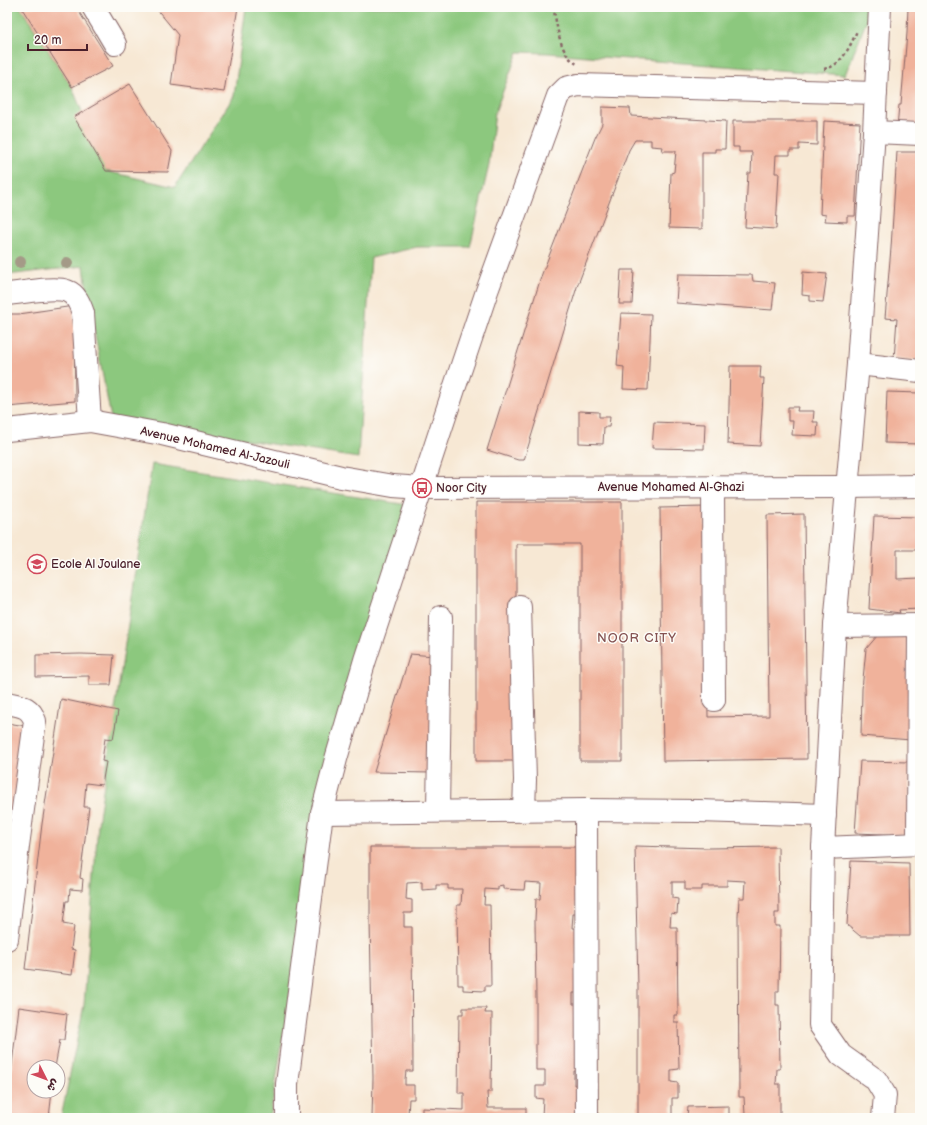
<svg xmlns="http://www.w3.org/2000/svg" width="927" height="1125" viewBox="0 0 927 1125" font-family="'Balsamiq Sans','Playpen Sans Arabic',sans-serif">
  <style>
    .green { fill: #8cc87e; stroke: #6b7454 }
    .building { fill: #f0b29b; fill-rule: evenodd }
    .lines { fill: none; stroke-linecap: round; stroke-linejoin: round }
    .minor-casing { stroke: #876566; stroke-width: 24 }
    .path { stroke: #876566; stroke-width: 2.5; stroke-dasharray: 3 3; stroke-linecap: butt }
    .minor { stroke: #fff; stroke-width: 22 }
    .tree { fill: #a49a87 }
    .labels { text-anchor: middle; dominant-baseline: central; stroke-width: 3; stroke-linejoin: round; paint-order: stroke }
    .street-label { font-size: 12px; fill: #4a1f2b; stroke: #fdfcf7 }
    .poi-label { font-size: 12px; fill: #4a1f2b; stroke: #fdfcf7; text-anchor: start }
    .neighbourhood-label { font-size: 13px; letter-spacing: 1px; fill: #845252; stroke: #fdfcf7 }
  </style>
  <rect width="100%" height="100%" fill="#fdfcf7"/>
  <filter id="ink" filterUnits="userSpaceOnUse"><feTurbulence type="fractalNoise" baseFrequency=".025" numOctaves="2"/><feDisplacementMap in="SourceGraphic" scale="8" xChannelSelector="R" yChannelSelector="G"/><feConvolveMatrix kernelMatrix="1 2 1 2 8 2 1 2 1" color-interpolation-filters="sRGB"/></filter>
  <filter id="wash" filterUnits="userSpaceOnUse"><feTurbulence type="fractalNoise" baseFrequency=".012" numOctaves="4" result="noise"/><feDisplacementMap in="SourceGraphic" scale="16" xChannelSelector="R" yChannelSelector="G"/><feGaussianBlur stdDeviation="0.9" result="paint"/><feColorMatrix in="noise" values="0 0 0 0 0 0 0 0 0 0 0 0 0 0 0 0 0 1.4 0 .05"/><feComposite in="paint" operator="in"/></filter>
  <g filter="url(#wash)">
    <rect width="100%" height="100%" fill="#f7e8d4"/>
    <g class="green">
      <path d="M7,7H20L72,87L106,171L175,187L234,96L246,7H872L845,75L547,53L518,52L495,112L489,165L470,247H417L371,258L358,458L111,418L88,299L84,266L7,275Z"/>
      <path d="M152,464L408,505L321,804L270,1118H61L84,1005L98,824Z"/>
    </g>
    <g id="blocks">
      <g class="building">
        <path d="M21,7H76L113,66L72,87Z"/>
        <path d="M155,7H238L224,92L171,85L178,35Z"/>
        <path d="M908,7H920V130L897,128L899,105H901L907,33Z"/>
        <path d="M130,84L172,151L168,172L106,171L74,117Z"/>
        <path d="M602,107L630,108L631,116L726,121L725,149H715V152H702V229L669,228L671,173L674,172L676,151H662L663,147L651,146V140H635L629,150L577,287L524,460H518L487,450L542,274L595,138L602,124Z"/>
        <path d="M733,121H817V145L799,144V150H790V155H776L775,173H779L776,229L745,227L748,173H751L752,152H739V147H733Z"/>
        <path d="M824,121L860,123L855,216H847V222L825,221L826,215L820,214Z"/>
        <path d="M897,152H920V360L894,359L897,319L885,318L891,248Z"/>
        <path d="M621,270H634L632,304H619Z"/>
        <path d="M803,272L827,274L823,302L810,301V296L802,295Z"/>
        <path d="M678,274L752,275L753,281L775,283L772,310L676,303Z"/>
        <path d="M74,306L75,401L7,407V314H19Z"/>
        <path d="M621,313L651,314L648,390L623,389L624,367L617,366Z"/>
        <path d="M730,366H761L760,378H764L760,446L728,444Z"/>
        <path d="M887,392L920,393V444L885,443Z"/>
        <path d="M788,407H798L797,411H814L813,422H818L817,436L792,435L793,421H788Z"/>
        <path d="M579,411L599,412V417H610L609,427H604L603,444L579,443Z"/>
        <path d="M654,422L705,424L704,449L652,448Z"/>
        <path d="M476,502H622V761H580V544H516V761H476Z"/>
        <path d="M705,507L708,717L769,716L767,515L804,514L807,759L663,761L660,508Z"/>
        <path d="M874,516L920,517V550H897V579L920,578V609L899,610L900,613L869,609Z"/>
        <path d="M878,635L910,636L911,740L861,736L862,689L866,649Z"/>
        <path d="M81,654L114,655L111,685H89V676L36,677V655Z"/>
        <path d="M410,654L434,656L432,773L374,772Z"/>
        <path d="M61,699L118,711L113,739L105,738L102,761L106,762L102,785L86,783L84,807H89L80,878L83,879L82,890L70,889L69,901H66L63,924L74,926L71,949L75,950L72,975L25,969L42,824Z"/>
        <path d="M7,723L26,726L7,864Z"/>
        <path d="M860,761L910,762L908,835L855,833Z"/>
        <path d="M635,846L708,848L778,847L779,913H775V926H780L779,991H776V1005H779L780,1069H777L776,1084H780V1118H638V988ZM727,880L745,881L744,898H739L738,917L739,1097H744L745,1115H729V1106L688,1107L687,1116L672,1115V1098H678V1083L671,1082V1070L679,1069L678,1022H674V1015H678L677,927H670L671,913L677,914L678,899L672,898V882H685V890H702V886H727Z"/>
        <path d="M370,847H576V914H573L572,928H576L577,993H573V1004H577V1071H574V1085H578V1118H372L373,1078L370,920ZM422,882V890L436,889V885H448V889H462L461,905H457L458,985H463V990L485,991V986H491L490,905H484L485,889L498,890V886L503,885V889L524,890L525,882L541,883L540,899H536L535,920L536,998V1070H545V1086H536V1098L543,1099L542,1116H526V1108H488L487,1092H491L492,1013H485L486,1008H463V1014H459L458,1093H464V1110L422,1108V1116L408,1115L409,1099H414V1085H405V1079L406,1071H413L412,927H404V913H412V900L406,899L407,883Z"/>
        <path d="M851,861L909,863L910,936H860L847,925Z"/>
        <path d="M19,1007L67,1014L64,1040H60L55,1067H34V1091H52L49,1118H7V1105Z"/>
      </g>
    </g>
  </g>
  <g filter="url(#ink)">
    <use href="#blocks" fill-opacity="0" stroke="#876566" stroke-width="1"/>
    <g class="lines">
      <defs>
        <g id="minor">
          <path d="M93,7L115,44"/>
          <path d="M880,7L874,132L858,364L835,626L823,848L920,844"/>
          <path d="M874,132L920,134"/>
          <path d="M7,294C22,293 53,286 67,291C76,294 80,304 83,313L90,421"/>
          <path d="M858,364L920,371"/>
          <path d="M7,430L90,421L162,434L341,477L393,486L422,488L847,487L920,486"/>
          <path d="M713,487L714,700"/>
          <path d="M520,607L525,780L524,810"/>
          <path d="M835,626L920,625"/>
          <path d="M7,703C21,706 30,706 35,721L18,846L7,939"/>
          <path d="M586,810L587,1118"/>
          <path d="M438,811L441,617"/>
          <path d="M322,813L586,810L699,811L825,815"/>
          <path d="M918,844L919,625"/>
          <path d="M823,848L820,1025L841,1055L876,1080L885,1095L883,1118"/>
          <path d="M287,1118V1084L322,813L336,759L365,660L454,389L487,291L558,96L566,88L578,85L876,93"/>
        </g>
      </defs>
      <use href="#minor" class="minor-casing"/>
      <g class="path">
        <path d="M553,7C558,26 558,53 577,64"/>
        <path d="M824,69C842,66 850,46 857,31"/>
      </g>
      <use href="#minor" class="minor"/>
    </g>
    <g class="tree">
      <circle cx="20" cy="262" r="6"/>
      <circle cx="67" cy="263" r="6"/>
    </g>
  </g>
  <defs>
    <symbol id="bus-ring" viewBox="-11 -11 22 22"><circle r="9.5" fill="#fdfcf7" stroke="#d1495b" stroke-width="1.5"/><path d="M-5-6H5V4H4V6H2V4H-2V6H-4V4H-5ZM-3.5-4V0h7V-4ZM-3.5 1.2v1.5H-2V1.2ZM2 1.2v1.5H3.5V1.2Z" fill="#d1495b"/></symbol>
    <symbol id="school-ring" viewBox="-11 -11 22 22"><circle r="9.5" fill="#fdfcf7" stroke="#d1495b" stroke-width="1.5"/><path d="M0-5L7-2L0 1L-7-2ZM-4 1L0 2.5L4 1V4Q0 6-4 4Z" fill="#d1495b"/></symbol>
  </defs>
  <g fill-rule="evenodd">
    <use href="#bus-ring" x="411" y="477" width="22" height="22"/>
    <use href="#school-ring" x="26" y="553" width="22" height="22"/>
  </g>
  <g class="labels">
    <g class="street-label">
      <text transform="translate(215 448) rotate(13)">Avenue Mohamed Al-Jazouli</text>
      <text x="671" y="487">Avenue Mohamed Al-Ghazi</text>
    </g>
    <g class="poi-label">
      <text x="436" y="488">Noor City</text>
      <text x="51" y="564">Ecole Al Joulane</text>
    </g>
    <g class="neighbourhood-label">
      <text x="637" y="638">NOOR CITY</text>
    </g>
  </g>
  <rect width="927" height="1125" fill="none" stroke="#fdfcf7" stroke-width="24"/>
  <g transform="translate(46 1079) rotate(132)"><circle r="19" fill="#fdfcf7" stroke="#b5a4a5"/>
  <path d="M0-3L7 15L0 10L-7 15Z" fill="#d1495b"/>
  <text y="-6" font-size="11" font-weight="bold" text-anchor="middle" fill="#4a1f2b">ش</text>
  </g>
  <path d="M28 44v6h59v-6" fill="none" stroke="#4a1f2b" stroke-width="2"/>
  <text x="34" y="44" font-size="12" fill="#4a1f2b" stroke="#fdfcf7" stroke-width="3" paint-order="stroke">20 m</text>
</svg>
